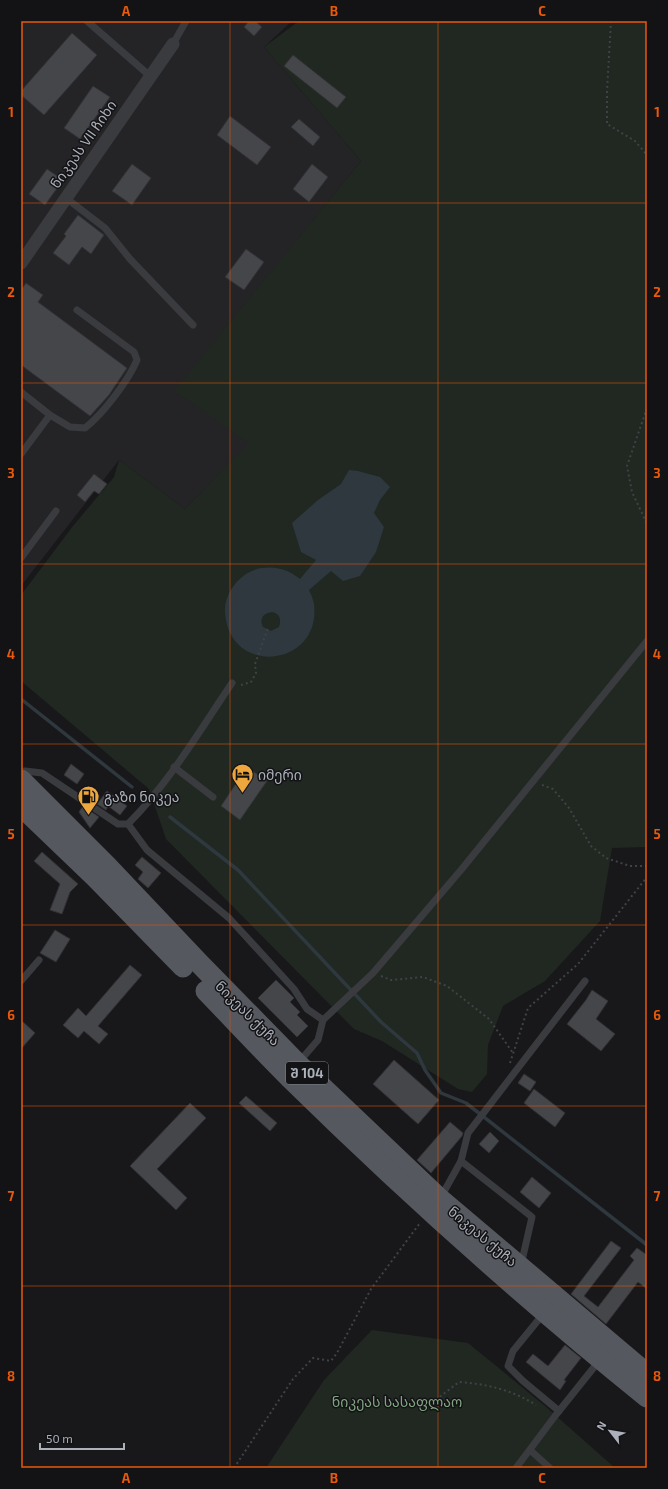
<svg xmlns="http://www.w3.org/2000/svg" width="668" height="1489" viewBox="0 0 668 1489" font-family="'Exo 2','Noto Sans Georgian',sans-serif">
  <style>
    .built { fill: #242427 }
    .green { fill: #202821 }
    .water { fill: #2e383e; fill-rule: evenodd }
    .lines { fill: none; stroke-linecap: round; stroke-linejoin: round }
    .stream { stroke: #2e383e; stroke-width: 3.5 }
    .building { fill: #45464a; stroke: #323236 }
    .path { stroke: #3f4246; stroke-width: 2; stroke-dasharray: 2 3; stroke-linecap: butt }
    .service { stroke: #393b3f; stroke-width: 7 }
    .minor { stroke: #393b3f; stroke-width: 13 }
    .primary { stroke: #55585e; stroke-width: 21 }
    .grid { fill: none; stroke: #e8590c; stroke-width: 1; stroke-opacity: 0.55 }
    .labels { text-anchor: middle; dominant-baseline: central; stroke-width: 3; stroke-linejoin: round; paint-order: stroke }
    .shield { fill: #131315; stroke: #7d8188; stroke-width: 1 }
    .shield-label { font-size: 13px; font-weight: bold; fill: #abb0ba }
    .street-label { font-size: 14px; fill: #abb0ba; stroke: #131315 }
    .poi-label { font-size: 14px; fill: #abb0ba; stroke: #131315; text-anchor: start }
    .park-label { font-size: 14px; fill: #82a482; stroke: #131315 }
    .neatline { fill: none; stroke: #e8590c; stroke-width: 1.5 }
    .grid-label { font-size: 13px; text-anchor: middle; font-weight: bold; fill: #e8590c }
  </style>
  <rect width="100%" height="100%" fill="#18181a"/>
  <path class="built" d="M21,21H292L264,47L361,161L175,391L250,443L185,509L119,460L21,586Z"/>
  <g class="green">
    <path d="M299,21H646L647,25V847L612,848L600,921L545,981L503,1006L488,1045L487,1074L472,1092L458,1089L382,1041L354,1029L166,839L149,789L21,681V595L73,526L114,477L119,460L185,509L249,443L174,391L361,161L264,47Z"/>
    <path d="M372,1330L468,1343L545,1406L615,1468H266L324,1380Z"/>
  </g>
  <path class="water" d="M349,470L358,471L380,477L390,487L380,500L374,513L384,527L376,552L360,576L343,581L331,571L309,590C311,594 313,599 314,604C322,667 229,678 225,612C224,597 234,582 246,574C258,566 275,566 287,571C292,573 296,576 300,579L316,560L301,552L292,523L318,500L341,484ZM272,612C279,613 282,619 279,627L271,631L263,627C259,619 263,613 272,612Z"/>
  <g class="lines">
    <g class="stream">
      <path d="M21,699L132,787"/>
      <path d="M170,817L238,870L381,1022L417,1053L425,1070L441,1093L466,1103L647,1245"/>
    </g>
  </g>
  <g class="building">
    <path d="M249,21H255L262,27L254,36L244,27Z"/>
    <path d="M72,33L97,55L44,115L21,95V91Z"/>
    <path d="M293,55L346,97L337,108L284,66Z"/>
    <path d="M93,86L110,97L80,139L64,128Z"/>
    <path d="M230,116L271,147L257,165L217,135Z"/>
    <path d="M299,119L320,137L313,146L291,127Z"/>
    <path d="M132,164L151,178L132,205L112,191Z"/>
    <path d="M312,164L328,177L309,202L293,189Z"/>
    <path d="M47,169L63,180L45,205L29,194Z"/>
    <path d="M78,215L104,235L91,254L82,247L69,265L53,253L66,236L64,234Z"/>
    <path d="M246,249L264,262L244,290L225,277Z"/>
    <path d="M26,283L43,295L38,302L127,368L109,395L90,416L21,365V290Z"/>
    <path d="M94,474L107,484L99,494L94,491L85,502L77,495Z"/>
    <path d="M71,764L84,774L77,784L64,775Z"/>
    <path d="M247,767L267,781L240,820L221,806Z"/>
    <path d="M107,791L127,806L120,815L108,806L106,810L97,804Z"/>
    <path d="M83,806L99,817L90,828L79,812Z"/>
    <path d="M42,852L78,884L70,892L62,914L50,910L60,884L34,861Z"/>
    <path d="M142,857L161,873L148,888L138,879L143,872L135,865Z"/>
    <path d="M55,930L70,939L56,962L40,953Z"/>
    <path d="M130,965L142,975L98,1026L108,1034L99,1044L84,1031L78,1038L63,1025L78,1008L86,1016Z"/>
    <path d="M276,980L294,998L290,1002L300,1012L297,1015L308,1026L297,1037L258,998Z"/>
    <path d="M592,990L608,1001L596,1019L615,1034L601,1051L567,1024L586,1000Z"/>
    <path d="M21,1020L35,1033L21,1049Z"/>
    <path d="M394,1060L439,1100L418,1124L373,1084Z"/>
    <path d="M524,1074L536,1082L530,1091L518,1083Z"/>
    <path d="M534,1089L565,1113L555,1127L524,1103Z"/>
    <path d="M246,1096L277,1123L270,1131L239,1103Z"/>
    <path d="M190,1103L206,1118L157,1169L187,1198L176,1210L130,1166Z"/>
    <path d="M450,1122L463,1133L462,1136L431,1173L417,1160Z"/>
    <path d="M490,1132L499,1141L489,1153L479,1144Z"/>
    <path d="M532,1177L551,1193L539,1208L520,1192Z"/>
    <path d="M611,1241L621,1248L584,1296L598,1307L634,1260L630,1256L637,1248L647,1255V1289L638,1282L606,1324L571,1294Z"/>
    <path d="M565,1345L581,1358L564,1380L566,1381L560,1390L526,1362L533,1354L548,1366Z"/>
  </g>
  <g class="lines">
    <g class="path">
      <path d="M611,21L607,91V124L635,141L647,155"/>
      <path d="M647,408L627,466L632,492L647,524"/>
      <path d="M241,685L251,682L256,673L255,664L268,628"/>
      <path d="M542,785L553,789L569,808L591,846L606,858L630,866H647"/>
      <path d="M381,976L391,980L423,977L447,986L489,1019L513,1053"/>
      <path d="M510,1063L528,1008L578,964L647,877"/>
      <path d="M420,1412L459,1382C487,1384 512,1390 536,1405"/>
      <path d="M234,1468L293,1379L313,1358L331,1361L337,1353L371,1289L420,1223"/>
    </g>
    <g class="service">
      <path d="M87,21L150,76"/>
      <path d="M173,44L186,21"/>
      <path d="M66,198L105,228L130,259L193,325"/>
      <path d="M21,392L50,415"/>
      <path d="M21,454L50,415L70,427L85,428C103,414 128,381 137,360L134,352L77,310"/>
      <path d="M21,558L56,511"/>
      <path d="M174,767L213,797"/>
      <path d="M21,772L25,771L42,773L118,824H128C169,783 200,730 232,683"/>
      <path d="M128,824L147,850L229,918L294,989L307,1009L323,1020"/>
      <path d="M21,981L39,960"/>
      <path d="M299,1062L318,1040L323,1020L373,973L461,870L647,641"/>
      <path d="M461,1161L532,1217L521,1265"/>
      <path d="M441,1197L461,1161L468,1133L585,981"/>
      <path d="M544,1313L513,1351L508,1366L523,1381L559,1411"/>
      <path d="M530,1450L550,1468"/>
      <path d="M516,1468L555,1416L599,1361"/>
    </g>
    <path class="minor" d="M21,263L173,44"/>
    <g class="primary">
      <path d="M21,780L108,867L198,962L298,1064L440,1199L647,1374"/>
      <path d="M21,806L95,877L183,967"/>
      <path d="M206,991C234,1020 262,1050 290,1078C404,1190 523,1297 647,1397"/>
    </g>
  </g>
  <path class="grid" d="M230,21V1468M438,21V1468M21,203H647M21,383H647M21,564H647M21,744H647M21,925H647M21,1106H647M21,1286H647"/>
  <defs>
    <symbol id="hotel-pin" viewBox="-11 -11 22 30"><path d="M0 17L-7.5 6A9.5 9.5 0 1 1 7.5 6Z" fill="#eea73c" stroke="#131315"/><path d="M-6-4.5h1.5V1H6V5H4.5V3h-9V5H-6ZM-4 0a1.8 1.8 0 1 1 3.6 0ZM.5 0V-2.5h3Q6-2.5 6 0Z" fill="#111"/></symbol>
    <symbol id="fuel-pin" viewBox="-11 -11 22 30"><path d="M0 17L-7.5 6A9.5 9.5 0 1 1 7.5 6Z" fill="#eea73c" stroke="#131315"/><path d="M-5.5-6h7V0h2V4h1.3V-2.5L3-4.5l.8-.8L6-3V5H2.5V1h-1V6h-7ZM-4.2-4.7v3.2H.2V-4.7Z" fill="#111"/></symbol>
  </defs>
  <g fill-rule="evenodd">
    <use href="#hotel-pin" x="230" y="762" width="25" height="34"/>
    <use href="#fuel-pin" x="76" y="784" width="25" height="34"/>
  </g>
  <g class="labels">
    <rect class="shield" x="286" y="1062" width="42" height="22" rx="3"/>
    <g class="shield-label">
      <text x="307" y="1073">შ 104</text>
    </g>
    <g class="street-label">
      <text transform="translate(83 144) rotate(-55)">ნიკეას VII ჩიხი</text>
      <text transform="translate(248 1013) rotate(45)">ნიკეას ქუჩა</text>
      <text transform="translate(483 1236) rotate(40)">ნიკეას ქუჩა</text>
    </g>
    <g class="poi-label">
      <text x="258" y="774">იმერი</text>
      <text x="104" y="796">გაზი ნიკეა</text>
    </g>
    <g class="park-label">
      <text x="397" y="1401">ნიკეას სასაფლაო</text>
    </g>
  </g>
  <rect width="668" height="1489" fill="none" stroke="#131315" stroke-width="44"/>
  <g transform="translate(610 1431) rotate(301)" stroke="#131315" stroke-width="3" paint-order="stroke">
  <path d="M0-3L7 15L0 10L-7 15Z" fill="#abb0ba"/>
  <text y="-6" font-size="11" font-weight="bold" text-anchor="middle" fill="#abb0ba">N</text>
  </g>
  <path d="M40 1443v6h84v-6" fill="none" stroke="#abb0ba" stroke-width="2"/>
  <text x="46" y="1443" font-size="12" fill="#abb0ba" stroke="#131315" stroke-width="3" paint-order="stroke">50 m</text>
  <rect x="22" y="22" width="624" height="1445" class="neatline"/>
  <g class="grid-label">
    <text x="126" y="16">A</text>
    <text x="334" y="16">B</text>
    <text x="542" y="16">C</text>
    <text x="11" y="117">1</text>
    <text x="657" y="117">1</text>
    <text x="11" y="297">2</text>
    <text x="657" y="297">2</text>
    <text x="11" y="478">3</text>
    <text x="657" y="478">3</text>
    <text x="11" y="659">4</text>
    <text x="657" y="659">4</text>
    <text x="11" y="839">5</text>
    <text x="657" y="839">5</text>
    <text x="11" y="1020">6</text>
    <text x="657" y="1020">6</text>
    <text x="11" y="1201">7</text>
    <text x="657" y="1201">7</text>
    <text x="11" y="1381">8</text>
    <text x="657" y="1381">8</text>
    <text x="126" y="1483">A</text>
    <text x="334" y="1483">B</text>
    <text x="542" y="1483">C</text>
  </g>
</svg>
